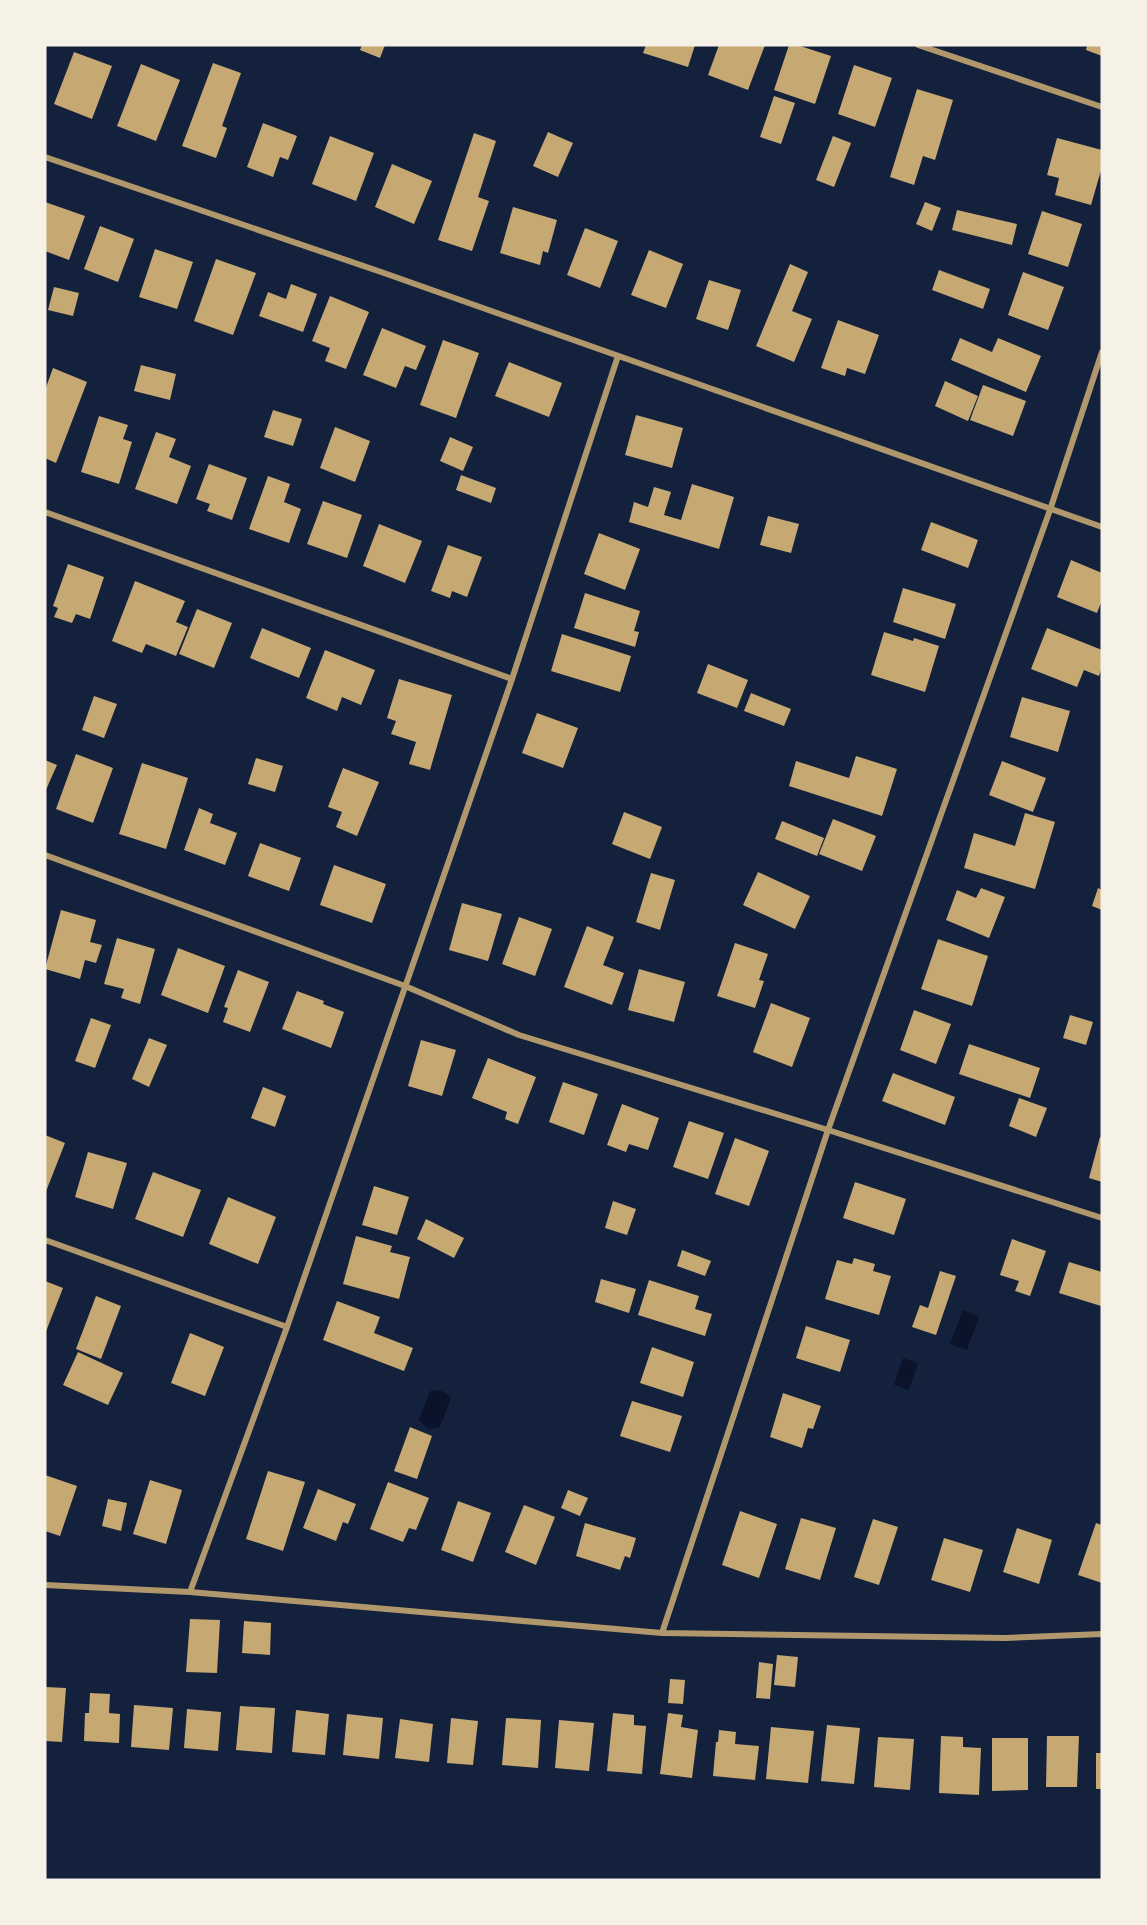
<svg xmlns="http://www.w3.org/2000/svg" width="1147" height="1925" viewBox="0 0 1147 1925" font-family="'Roboto Condensed',sans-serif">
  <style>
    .water { fill: #0b132b }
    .building { fill: #c6a872 }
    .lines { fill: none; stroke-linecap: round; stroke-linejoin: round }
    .minor { stroke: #b1986c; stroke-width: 6 }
  </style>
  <rect width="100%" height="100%" fill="#14213d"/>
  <g class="water">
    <path d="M963,1310L979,1317L967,1350L950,1344Z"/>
    <path d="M903,1358L918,1363L909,1390L894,1385Z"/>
    <path d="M436,1390L442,1391L451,1398L440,1427L428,1429L419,1420L430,1391Z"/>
  </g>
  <g class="building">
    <path d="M362,45H385L380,58L360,50Z"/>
    <path d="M646,45H695L688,67L643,53Z"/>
    <path d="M719,45H765L748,90L708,75Z"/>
    <path d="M789,45H797L831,56L815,104L774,90Z"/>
    <path d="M1087,45H1102V56L1086,50Z"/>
    <path d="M74,52L112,66L92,119L54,104Z"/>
    <path d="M213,63L241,73L222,126L227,128L216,158L182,146Z"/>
    <path d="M141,64L180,80L156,141L117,126Z"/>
    <path d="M854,65L892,78L875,127L838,114Z"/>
    <path d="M917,89L953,100L935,160L923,156L914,185L890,177Z"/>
    <path d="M774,96L795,103L781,144L760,137Z"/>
    <path d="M263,123L297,136L288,160L280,157L273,177L247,167Z"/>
    <path d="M548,132L573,143L558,177L533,166Z"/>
    <path d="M474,133L496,141L478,197L489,201L472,251L438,240Z"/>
    <path d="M330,136L374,153L356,201L312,184Z"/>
    <path d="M833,136L851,143L834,187L816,180Z"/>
    <path d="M1057,138L1102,150V167L1091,205L1055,195L1059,178L1047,175Z"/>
    <path d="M392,164L432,181L414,224L375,207Z"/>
    <path d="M45,202L85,216L69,260L45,251Z"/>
    <path d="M925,202L941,208L932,231L916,224Z"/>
    <path d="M513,207L557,220L548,253L543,251L540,265L500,253Z"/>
    <path d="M957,210L1017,224L1012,245L952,230Z"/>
    <path d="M1042,211L1082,224L1068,267L1028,254Z"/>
    <path d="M100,226L134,239L118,282L84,269Z"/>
    <path d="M585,228L618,241L600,288L567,275Z"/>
    <path d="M155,249L193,262L177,309L139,297Z"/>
    <path d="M649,250L683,264L666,308L631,295Z"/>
    <path d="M216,259L256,273L233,335L194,321Z"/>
    <path d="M790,264L808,272L792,311L812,319L794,362L756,346Z"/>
    <path d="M939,270L990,289L983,309L932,290Z"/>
    <path d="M1023,272L1064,287L1048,330L1008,315Z"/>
    <path d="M709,280L741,290L728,330L696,319Z"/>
    <path d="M291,284L317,294L303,332L259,316L268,292L286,299Z"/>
    <path d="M54,287L79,293L73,316L48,310Z"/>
    <path d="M330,296L369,312L346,369L325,361L330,348L312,341Z"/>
    <path d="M838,320L879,335L865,374L847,368L845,376L821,368Z"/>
    <path d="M382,328L426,346L416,370L405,366L396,388L363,375Z"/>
    <path d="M960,338L992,352L998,338L1041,356L1026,392L951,360Z"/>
    <path d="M443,340L479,353L456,418L420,405Z"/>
    <path d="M509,362L562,383L549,417L495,396Z"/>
    <path d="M141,365L176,374L170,400L134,391Z"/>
    <path d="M53,368L87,382L56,463L45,458V390Z"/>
    <path d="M945,381L978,396L968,421L935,406Z"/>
    <path d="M983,385L1026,401L1013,436L970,420Z"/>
    <path d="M273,410L302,419L293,446L264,437Z"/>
    <path d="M636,415L683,428L672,468L625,455Z"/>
    <path d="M99,416L128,425L123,439L132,442L119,484L81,472Z"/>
    <path d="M335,427L370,441L355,482L320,468Z"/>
    <path d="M156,432L176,439L169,457L191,466L177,504L135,489Z"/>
    <path d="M450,437L473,447L463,471L440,461Z"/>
    <path d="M209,464L247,478L232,520L207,511L210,504L196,499Z"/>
    <path d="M461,475L496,488L491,503L456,490Z"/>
    <path d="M268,476L290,484L284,502L301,509L289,543L249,529Z"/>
    <path d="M692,484L734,497L719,549L629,522L634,502L648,507L654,487L671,492L664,515L681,520Z"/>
    <path d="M323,501L362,515L347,558L307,544Z"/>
    <path d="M768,516L799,524L791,553L760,545Z"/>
    <path d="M931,522L978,540L968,568L921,550Z"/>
    <path d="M379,524L422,541L405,583L363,566Z"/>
    <path d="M599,533L640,549L625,590L584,574Z"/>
    <path d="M448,545L482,557L467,597L452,591L450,598L431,591Z"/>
    <path d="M1071,560L1102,573V600L1097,613L1057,597Z"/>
    <path d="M68,564L104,577L90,619L76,614L72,623L54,617L58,608L53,606Z"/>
    <path d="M135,581L185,601L176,622L188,627L176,656L146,644L142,653L112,641Z"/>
    <path d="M903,588L956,604L945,639L893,622Z"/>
    <path d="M585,593L640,611L634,631L639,632L635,647L574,628Z"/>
    <path d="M197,609L232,623L214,668L179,654Z"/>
    <path d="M262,628L311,648L299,678L250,658Z"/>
    <path d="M1047,628L1102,650V667L1099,676L1084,670L1077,687L1031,669Z"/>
    <path d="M884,632L913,641L914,638L939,646L925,692L871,675Z"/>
    <path d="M562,634L631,656L620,692L551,671Z"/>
    <path d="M325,650L375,670L361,705L342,697L337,711L306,698Z"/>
    <path d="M708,664L748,680L737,708L697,693Z"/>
    <path d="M399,679L452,695L430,770L409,764L416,742L391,734L396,721L387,718Z"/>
    <path d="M751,693L791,709L784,726L744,711Z"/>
    <path d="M94,696L117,704L104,738L82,730Z"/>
    <path d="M1022,697L1070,711L1058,752L1010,737Z"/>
    <path d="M537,713L578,728L563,768L522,753Z"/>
    <path d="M76,754L113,768L93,823L56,809Z"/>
    <path d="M856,756L897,769L882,816L789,786L796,761L849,778Z"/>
    <path d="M256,758L283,766L275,792L248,784Z"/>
    <path d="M45,760L57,765L45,792Z"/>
    <path d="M1002,761L1046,778L1033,812L989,795Z"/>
    <path d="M142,763L188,778L166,849L119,834Z"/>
    <path d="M343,768L379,782L357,836L336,827L342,812L328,807Z"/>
    <path d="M199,808L213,814L210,823L237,833L225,865L184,850Z"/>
    <path d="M624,812L662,827L650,859L612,844Z"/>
    <path d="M1025,813L1055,822L1035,889L964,868L974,833L1015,846Z"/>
    <path d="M833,819L876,836L862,871L819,854Z"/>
    <path d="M782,821L824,838L817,856L775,839Z"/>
    <path d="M260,843L301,858L289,891L248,876Z"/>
    <path d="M334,865L386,884L372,923L320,905Z"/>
    <path d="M758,872L810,896L795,929L743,905Z"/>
    <path d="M651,873L675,880L660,930L636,922Z"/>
    <path d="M981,888L1005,897L989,938L946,920L957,890L976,898Z"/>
    <path d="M1098,888L1102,890V910L1092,906Z"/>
    <path d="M462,903L502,914L488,961L449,950Z"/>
    <path d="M61,910L96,920L90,942L102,945L96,963L85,960L80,979L45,969Z"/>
    <path d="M519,917L552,929L535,976L502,964Z"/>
    <path d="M587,926L614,937L603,965L624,973L612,1005L564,987Z"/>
    <path d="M117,938L155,949L140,1004L121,998L124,989L104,984Z"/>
    <path d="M938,939L988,956L972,1006L921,989Z"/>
    <path d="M735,943L768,954L759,980L764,981L755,1008L717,996Z"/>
    <path d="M178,948L225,966L208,1013L161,995Z"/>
    <path d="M639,969L685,982L674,1022L628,1010Z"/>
    <path d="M238,970L269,982L250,1032L223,1022L228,1008L224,1007Z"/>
    <path d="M297,991L324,1001L323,1004L344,1012L331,1048L282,1029Z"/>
    <path d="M771,1003L810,1018L792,1067L753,1052Z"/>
    <path d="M914,1010L951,1024L936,1064L900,1050Z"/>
    <path d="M1070,1015L1093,1022L1086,1045L1063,1038Z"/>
    <path d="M91,1018L111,1025L95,1068L75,1061Z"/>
    <path d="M149,1038L167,1045L149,1087L132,1079Z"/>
    <path d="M421,1040L456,1050L442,1096L408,1086Z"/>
    <path d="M969,1044L1040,1068L1030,1098L959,1074Z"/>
    <path d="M488,1058L536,1077L518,1124L505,1119L507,1112L472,1098Z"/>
    <path d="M893,1073L955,1097L945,1125L882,1101Z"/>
    <path d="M563,1082L598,1094L584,1135L549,1122Z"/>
    <path d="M263,1087L286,1096L275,1127L251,1118Z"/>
    <path d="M1019,1098L1047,1108L1036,1137L1009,1126Z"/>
    <path d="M622,1104L659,1118L648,1150L629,1144L626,1152L607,1145Z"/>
    <path d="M689,1121L724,1133L708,1179L673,1167Z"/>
    <path d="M45,1135L65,1143L45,1194Z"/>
    <path d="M1100,1137H1102V1182L1089,1178Z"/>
    <path d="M735,1138L769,1151L749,1206L715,1194Z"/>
    <path d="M88,1152L127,1163L113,1209L75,1197Z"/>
    <path d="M153,1172L201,1190L183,1237L135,1219Z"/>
    <path d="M855,1182L906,1199L894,1235L843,1218Z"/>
    <path d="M374,1186L409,1197L397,1235L362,1225Z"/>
    <path d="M228,1197L276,1217L258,1264L209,1244Z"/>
    <path d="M613,1201L636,1209L627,1235L605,1228Z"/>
    <path d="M426,1219L464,1238L454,1258L417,1239Z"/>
    <path d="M356,1236L392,1246L390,1252L410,1257L399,1299L343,1284Z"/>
    <path d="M1012,1239L1046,1251L1030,1296L1015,1291L1019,1281L1000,1275Z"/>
    <path d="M682,1250L711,1261L705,1276L677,1266Z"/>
    <path d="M854,1258L875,1264L873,1271L891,1276L879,1315L825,1299L837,1260L852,1264Z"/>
    <path d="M1069,1262L1102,1272L1101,1306L1059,1293Z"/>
    <path d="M940,1271L956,1276L936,1335L912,1327L920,1305L928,1308Z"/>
    <path d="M601,1279L636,1289L629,1313L595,1302Z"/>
    <path d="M649,1280L699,1296L695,1309L712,1314L705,1336L638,1315Z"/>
    <path d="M45,1281L63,1288L45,1334Z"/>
    <path d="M96,1296L121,1306L101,1359L76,1349Z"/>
    <path d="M337,1301L380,1317L374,1333L413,1348L404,1371L323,1340Z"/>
    <path d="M806,1326L850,1340L840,1372L796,1358Z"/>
    <path d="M190,1333L224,1347L205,1396L171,1383Z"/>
    <path d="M652,1347L694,1362L683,1397L640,1383Z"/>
    <path d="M78,1352L123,1373L108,1405L63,1385Z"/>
    <path d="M783,1393L821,1406L813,1429L808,1428L802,1448L770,1437Z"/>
    <path d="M632,1401L682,1416L670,1452L620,1436Z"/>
    <path d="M410,1427L432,1436L417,1479L394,1471Z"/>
    <path d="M268,1471L305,1482L283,1551L246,1539Z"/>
    <path d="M45,1475L77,1486L60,1536L45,1531Z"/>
    <path d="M150,1480L182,1490L166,1544L133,1534Z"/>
    <path d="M388,1482L429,1498L416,1530L409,1528L403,1542L370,1529Z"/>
    <path d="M318,1489L356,1504L348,1524L343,1522L336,1541L303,1528Z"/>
    <path d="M568,1490L588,1498L580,1516L561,1508Z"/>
    <path d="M108,1499L127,1503L121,1531L102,1526Z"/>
    <path d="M458,1501L491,1513L473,1562L441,1550Z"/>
    <path d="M524,1505L555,1517L536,1565L505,1552Z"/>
    <path d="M740,1511L777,1524L759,1578L722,1565Z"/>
    <path d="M801,1518L836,1528L820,1580L785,1569Z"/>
    <path d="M873,1519L898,1527L879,1585L854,1577Z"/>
    <path d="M585,1523L636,1538L630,1558L625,1556L620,1570L576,1556Z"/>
    <path d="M1096,1523L1102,1525V1583L1078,1575Z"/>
    <path d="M1017,1528L1052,1540L1039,1584L1003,1572Z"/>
    <path d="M944,1538L983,1550L970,1592L931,1580Z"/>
    <path d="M190,1619L220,1620L217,1673L186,1672Z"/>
    <path d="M244,1621L271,1623L270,1655L242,1653Z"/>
    <path d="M777,1655L798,1657L795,1687L774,1685Z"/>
    <path d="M759,1662L773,1664L770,1699L756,1698Z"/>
    <path d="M670,1679L685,1680L683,1704L668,1703Z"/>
    <path d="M45,1687L66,1688L62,1742L45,1741Z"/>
    <path d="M90,1693L110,1694L109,1713L120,1714L119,1743L84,1741L85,1713H89Z"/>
    <path d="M134,1705L173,1708L169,1750L131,1747Z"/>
    <path d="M240,1706L275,1708L272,1753L236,1750Z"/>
    <path d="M187,1709L221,1712L218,1751L184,1748Z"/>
    <path d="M296,1710L329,1714L325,1755L292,1752Z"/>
    <path d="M613,1713L634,1715V1725L646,1726L642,1774L607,1771Z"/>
    <path d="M668,1713L683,1715L681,1727L698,1730L692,1778L660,1774Z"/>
    <path d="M347,1714L383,1718L379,1759L343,1755Z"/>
    <path d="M451,1718L478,1721L473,1765L447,1763Z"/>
    <path d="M506,1718L541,1720L538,1768L502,1765Z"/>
    <path d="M400,1719L433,1724L429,1762L395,1758Z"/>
    <path d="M559,1720L594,1723L589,1771L555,1768Z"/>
    <path d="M827,1725L860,1728L854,1784L821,1781Z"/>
    <path d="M771,1727L814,1731L808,1783L766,1779Z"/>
    <path d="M719,1730L736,1732L735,1744L759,1746L755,1780L713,1776L716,1742H718Z"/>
    <path d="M941,1736L963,1737V1747L981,1748L979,1795L939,1793Z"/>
    <path d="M1047,1736H1079L1077,1787H1046Z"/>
    <path d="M878,1737L914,1739L910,1790L874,1787Z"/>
    <path d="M992,1738H1028V1790L992,1791Z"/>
    <rect x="1096" y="1753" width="6" height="36"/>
  </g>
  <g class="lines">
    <g class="minor">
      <path d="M918,45L1102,107"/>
      <path d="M45,157L384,273L1102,527"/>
      <path d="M45,512L512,679"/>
      <path d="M45,855L405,986L519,1035L828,1130L1102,1218"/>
      <path d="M45,1240L287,1327"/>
      <path d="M45,1585L190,1592L662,1633L1005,1638L1102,1634"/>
      <path d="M190,1592L287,1327L512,679L618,356"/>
      <path d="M662,1633L828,1130L1050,510L1102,352"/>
    </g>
  </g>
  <rect width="1147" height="1925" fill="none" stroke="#f6f1e7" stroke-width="93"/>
</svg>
